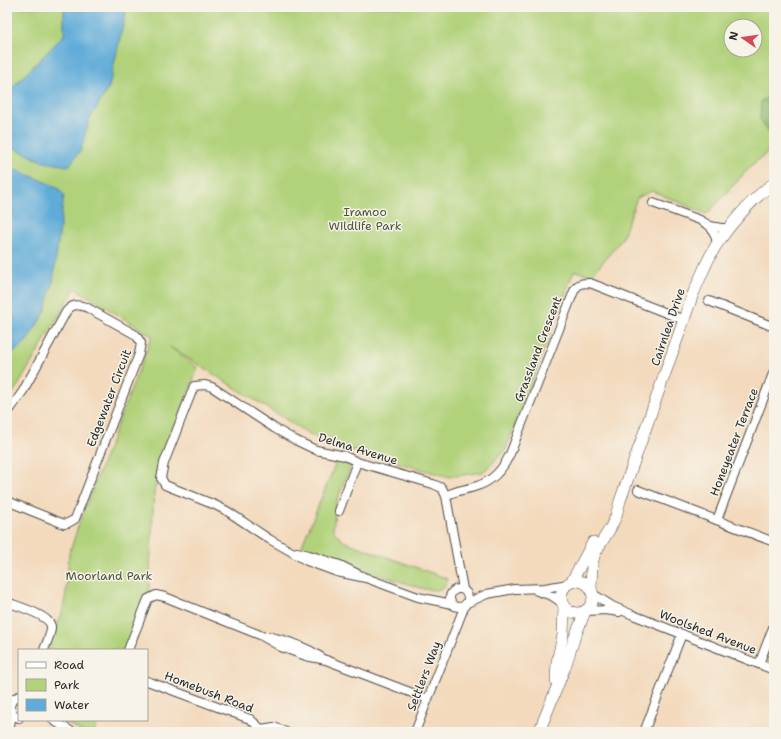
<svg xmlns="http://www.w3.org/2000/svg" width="781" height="739" viewBox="0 0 781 739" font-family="'Shantell Sans',sans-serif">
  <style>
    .green { fill: #b1d27a; stroke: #6e7e52; fill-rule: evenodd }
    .forest { fill: #8cb46a; stroke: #5c704a }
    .water { fill: #60acd9; stroke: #466c82 }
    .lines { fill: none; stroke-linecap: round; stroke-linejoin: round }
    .street-casing { stroke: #494541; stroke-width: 10 }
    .secondary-casing { stroke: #494541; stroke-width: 12 }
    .street { stroke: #fff; stroke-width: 8 }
    .secondary { stroke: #fff; stroke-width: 11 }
    .labels { text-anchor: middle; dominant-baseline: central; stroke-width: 3; stroke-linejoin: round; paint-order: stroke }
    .park-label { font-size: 12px; fill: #4c553f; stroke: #f7f3e8 }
    .street-label { font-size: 12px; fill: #2b2b2b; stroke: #f7f3e8 }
  </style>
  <rect width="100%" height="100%" fill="#f7f3e8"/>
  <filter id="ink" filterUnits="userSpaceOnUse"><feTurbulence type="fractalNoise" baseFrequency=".025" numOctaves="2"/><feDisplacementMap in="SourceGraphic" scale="8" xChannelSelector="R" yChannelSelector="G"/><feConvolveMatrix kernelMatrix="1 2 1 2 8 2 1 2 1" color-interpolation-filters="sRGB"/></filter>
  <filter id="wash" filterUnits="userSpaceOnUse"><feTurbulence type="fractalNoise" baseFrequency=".012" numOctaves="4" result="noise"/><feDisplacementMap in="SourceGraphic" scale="16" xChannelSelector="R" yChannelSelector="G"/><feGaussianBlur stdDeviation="0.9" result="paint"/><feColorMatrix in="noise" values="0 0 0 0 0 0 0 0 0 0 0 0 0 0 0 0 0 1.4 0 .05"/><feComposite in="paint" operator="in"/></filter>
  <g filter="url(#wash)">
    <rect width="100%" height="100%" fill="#f3dabd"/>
    <g class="green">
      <path d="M7,7H774V147L752,165L707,214L652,191L637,198L622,239L592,275L574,271L505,451L483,472L449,477L324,442L301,429L170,347L198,368L158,473L154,493L149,590L126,650H47L62,613L66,593L69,554L80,521L152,336L75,288L19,384L7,401ZM731,26H755V50H731Z"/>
      <path d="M338,458L352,463L336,503L333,530L343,541L448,579L444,588L436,590L424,589L305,551L302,545Z"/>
      <path d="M774,635V665L764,661Z"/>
      <path d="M62,720H99L94,732H82Z"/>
    </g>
    <path class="forest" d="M774,94V137L771,136L760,119L761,101Z"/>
    <g class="water">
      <path d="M64,7H127L109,87L89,120L81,150L69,166L44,162L7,145V99L11,89L64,35Z"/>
      <path d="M7,167L15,169L57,187L64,195L53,282L45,312L27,341L7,358Z"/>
    </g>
  </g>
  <g filter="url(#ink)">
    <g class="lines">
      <defs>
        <g id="street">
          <path d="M653,203L700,220L710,226L721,228H729"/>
          <path d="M710,226L715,235L717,244"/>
          <path d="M709,301L774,327"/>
          <path d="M7,414L23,391L66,312C72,304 77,304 86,307L136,335L141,343L139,354L75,519L68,523L64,524L7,501"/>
          <path d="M638,490L774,542"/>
          <path d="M446,496C456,490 466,490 477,486C493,481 503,469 510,454L574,291C578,283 582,283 590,283L684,320"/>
          <path d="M339,511L357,462"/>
          <path d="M717,520L774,371"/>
          <path d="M297,552L309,555L340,565L366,578L418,597L452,604"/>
          <path d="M366,578L337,572L307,561L292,552L269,539L227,511L215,505L165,485L161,478L164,463L194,386L205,385L212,387L274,428L295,440L316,450L345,456L357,462L433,484L442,488L446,496L463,589"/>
          <circle cx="459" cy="598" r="9"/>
          <path d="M537,591L552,596L562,603"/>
          <path d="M593,594L612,606L633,615L774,670"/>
          <path d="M7,602C17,606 49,615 51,626C52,633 46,643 44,650"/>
          <path d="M467,603L487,594L498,592L515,589L545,588L568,584"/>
          <path d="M587,611L606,610L619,612"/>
          <path d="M267,636C286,640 304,646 321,657"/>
          <path d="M128,650L148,599L156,595L165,597L260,635L281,647L306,656L326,660L428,699"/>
          <path d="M759,664L774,625"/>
          <path d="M147,681L250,719L261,729"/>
          <path d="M19,696C13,698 10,702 10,708L14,716L19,718"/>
          <path d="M53,720L72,732"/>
          <path d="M9,732L12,713"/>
          <path d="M260,732L261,729L274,727L286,732"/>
          <path d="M415,732L465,605"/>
          <path d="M644,732L682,634"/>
        </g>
        <g id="secondary">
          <circle cx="577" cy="597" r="16"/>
          <path d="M572,581L593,542"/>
          <path d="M591,588L592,564L595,553L611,527L616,516L620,501L693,294C701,277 707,259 717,244C733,221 752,199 774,183"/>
          <path d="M556,681L557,662L563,635L564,606"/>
          <path d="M539,732L565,667L574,639L585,612"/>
        </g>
      </defs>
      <use href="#street" class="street-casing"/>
      <use href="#secondary" class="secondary-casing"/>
      <use href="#street" class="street"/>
      <use href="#secondary" class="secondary"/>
    </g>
  </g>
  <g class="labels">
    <g class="park-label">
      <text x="365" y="212">Iramoo<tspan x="365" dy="14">Wildlife Park</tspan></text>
      <text x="109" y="576">Moorland Park</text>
    </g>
    <g class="street-label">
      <text transform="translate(668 327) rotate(-71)">Cairnlea Drive</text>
      <text transform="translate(538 349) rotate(-69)">Grassland Crescent</text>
      <text transform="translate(109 398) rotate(-69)">Edgewater Circuit</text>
      <text transform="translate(734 442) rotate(-69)">Honeyeater Terrace</text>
      <text transform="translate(358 449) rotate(17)">Delma Avenue</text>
      <text transform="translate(708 632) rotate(21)">Woolshed Avenue</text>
      <text transform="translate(424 676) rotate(-69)">Settlers Way</text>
      <text transform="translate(209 692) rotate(21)">Homebush Road</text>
    </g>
  </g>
  <rect width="781" height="739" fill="none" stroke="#f7f3e8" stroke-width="24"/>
  <rect x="18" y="649" width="130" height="72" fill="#f7f3e8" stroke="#a5a39c"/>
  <rect x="26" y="662" width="20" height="6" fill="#ffffff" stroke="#a5a39c"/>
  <text x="54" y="669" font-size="12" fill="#2b2b2b">Road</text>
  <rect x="26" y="679" width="20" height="12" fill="#b1d27a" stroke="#a5a39c"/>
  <text x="54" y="689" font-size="12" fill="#2b2b2b">Park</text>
  <rect x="26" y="699" width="20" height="12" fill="#60acd9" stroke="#a5a39c"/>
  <text x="54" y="709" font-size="12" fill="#2b2b2b">Water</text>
  <g transform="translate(743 38) rotate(283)"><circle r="19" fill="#f7f3e8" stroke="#a5a39c"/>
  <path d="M0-3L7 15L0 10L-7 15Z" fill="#d1495b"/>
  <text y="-6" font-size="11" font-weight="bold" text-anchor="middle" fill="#2b2b2b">N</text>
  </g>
</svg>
